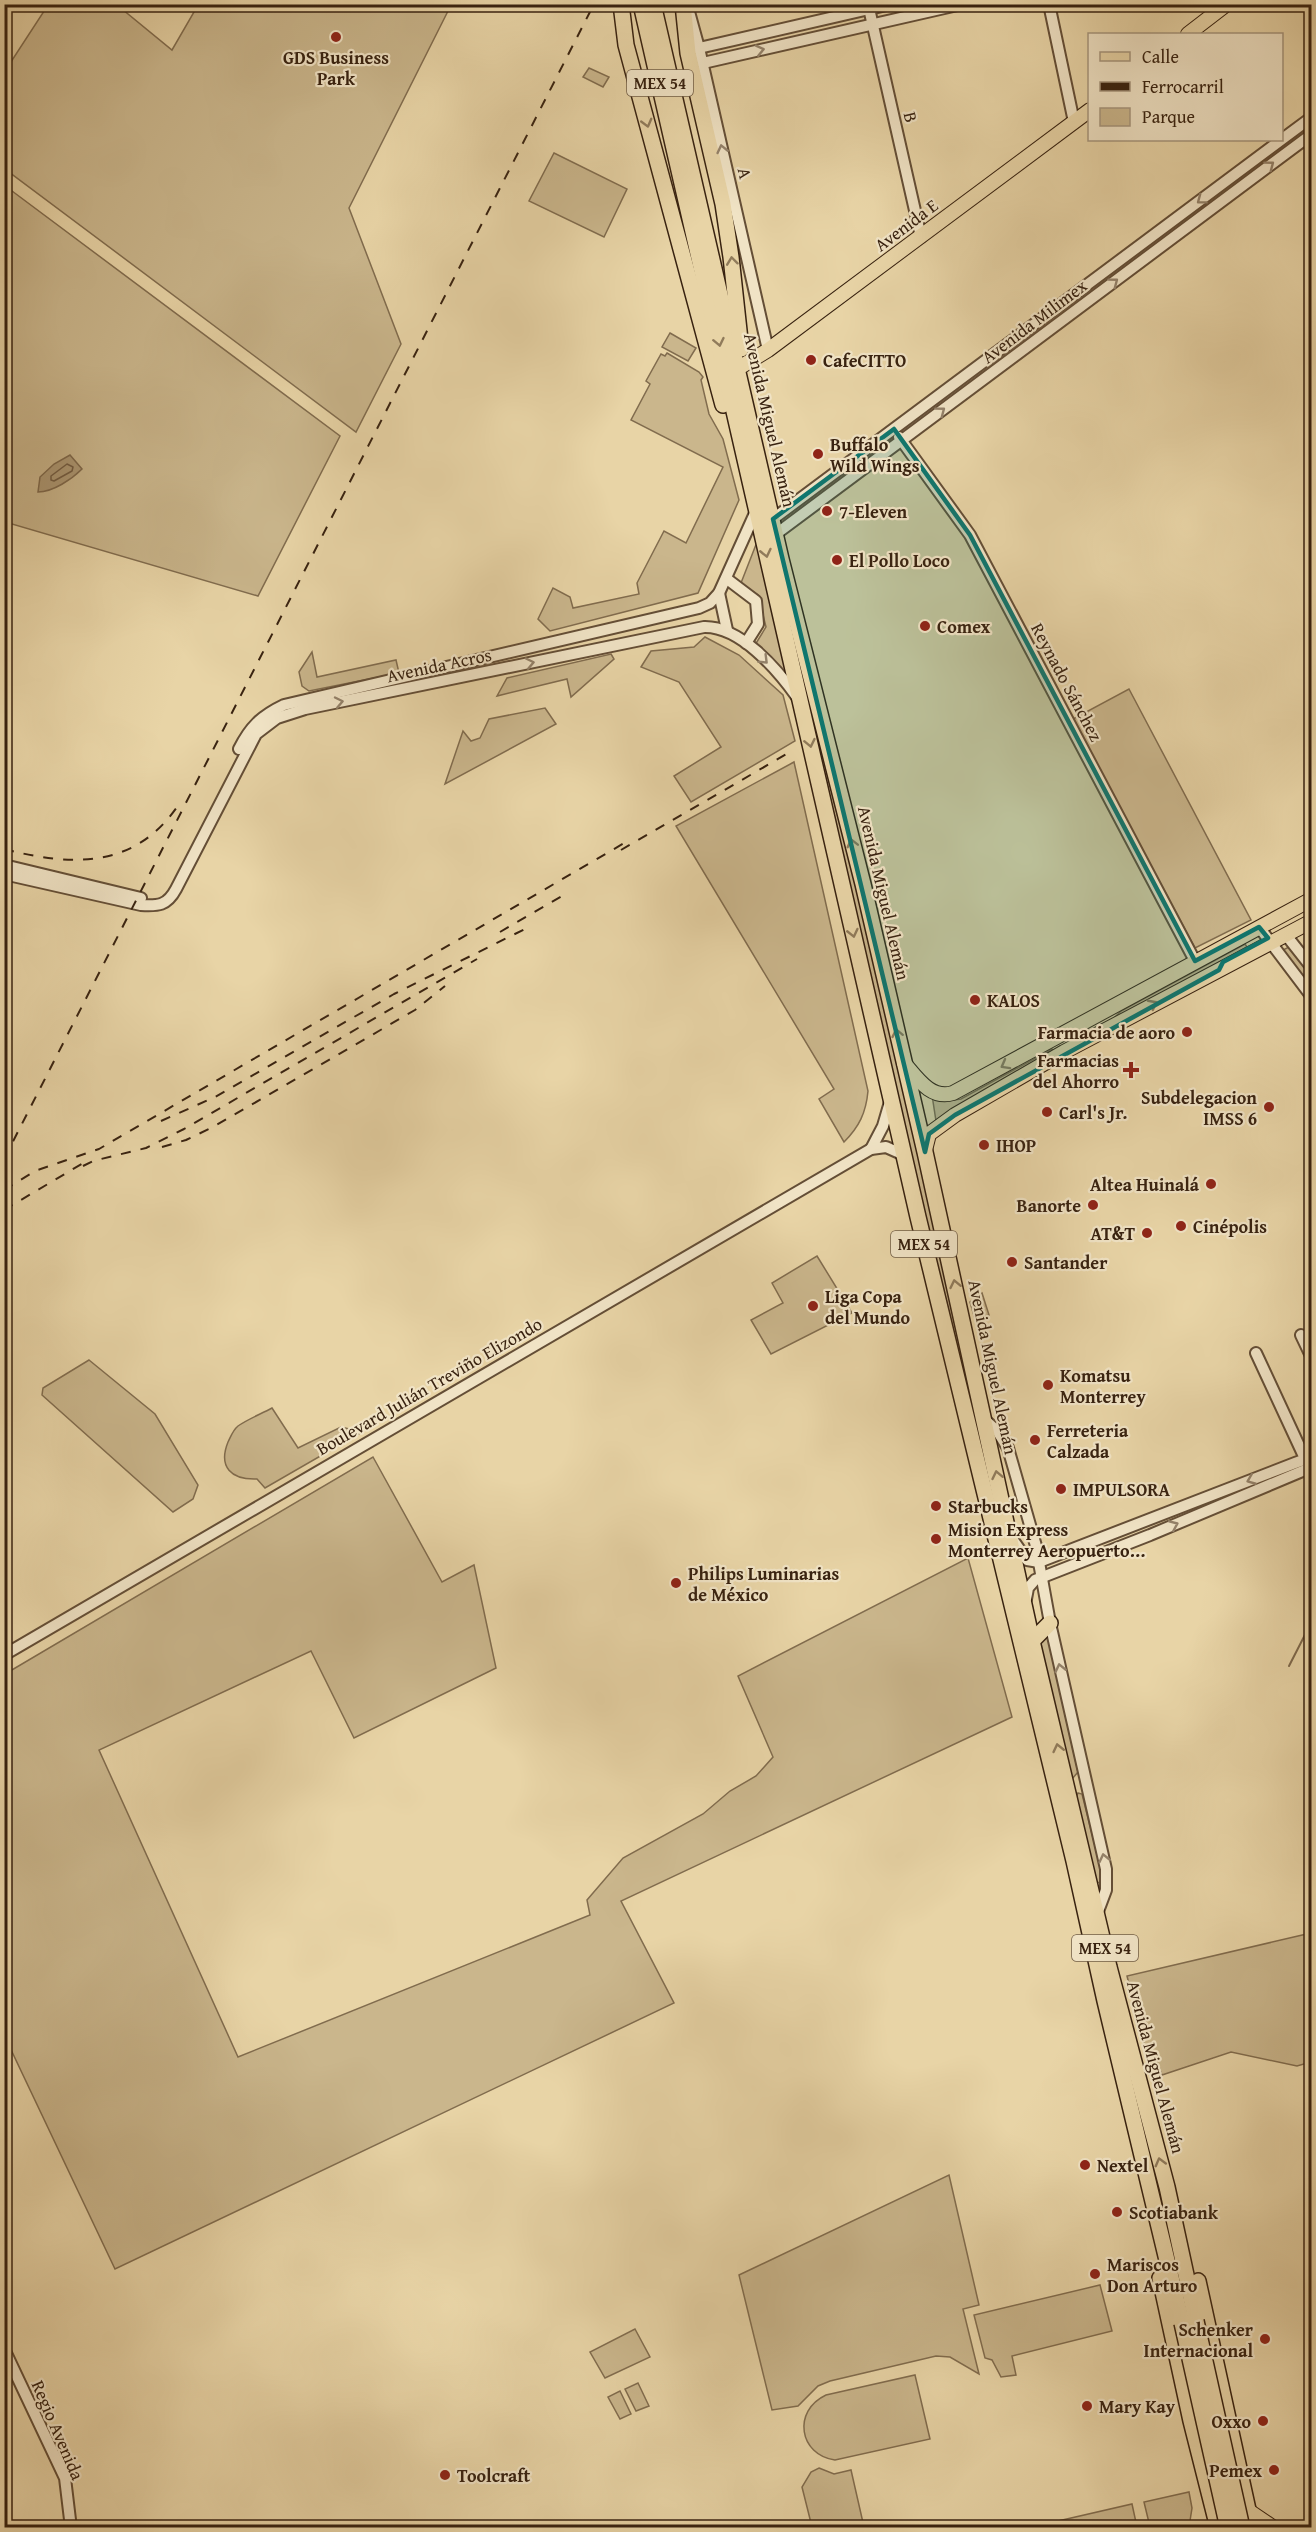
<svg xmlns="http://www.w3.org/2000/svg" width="1316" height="2532" viewBox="0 0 1316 2532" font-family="'Gentium Book Plus',serif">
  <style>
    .green { fill: #cab68c; stroke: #816c4e; stroke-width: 1.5 }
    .water { fill: #ac9773; stroke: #7e684b; stroke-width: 1.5 }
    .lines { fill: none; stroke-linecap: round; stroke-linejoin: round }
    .shore { stroke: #725c42; stroke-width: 1.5 }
    .stream { stroke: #7e684b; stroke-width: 2 }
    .minor-casing { stroke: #644e36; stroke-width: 14 }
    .major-casing { stroke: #382210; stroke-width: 16 }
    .highway-casing { stroke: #382210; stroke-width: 18 }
    .minor { stroke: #f0e3c5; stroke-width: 10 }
    .major { stroke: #e8d4a6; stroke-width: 14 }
    .highway { stroke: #e8d4a6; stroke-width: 15 }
    .rail { stroke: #382210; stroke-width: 2; stroke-dasharray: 10 10; stroke-linecap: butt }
    .highway-bridge-casing { stroke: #382210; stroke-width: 18; stroke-linecap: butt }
    .highway-bridge { stroke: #e8d4a6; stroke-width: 15 }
    .oneway { stroke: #94826a }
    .oneway2 { stroke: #907b5b }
    .marked { fill: #0f766e; fill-opacity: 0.2; stroke: #0f766e; stroke-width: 4.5; stroke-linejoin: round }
    .poi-dot { fill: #8f2418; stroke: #f0e3c5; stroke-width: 2 }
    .labels { text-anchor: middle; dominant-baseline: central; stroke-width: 4.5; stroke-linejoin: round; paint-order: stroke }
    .shield { fill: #f0e3c5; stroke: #6f5c46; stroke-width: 1.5 }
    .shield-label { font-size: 16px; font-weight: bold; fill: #382210 }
    .poi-label { font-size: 18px; font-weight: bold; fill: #382210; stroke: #f0e3c5; text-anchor: start }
    .street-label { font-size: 18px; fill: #382210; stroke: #f0e3c5 }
  </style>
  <rect width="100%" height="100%" fill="#e8d4a6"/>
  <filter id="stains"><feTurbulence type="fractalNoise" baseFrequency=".00333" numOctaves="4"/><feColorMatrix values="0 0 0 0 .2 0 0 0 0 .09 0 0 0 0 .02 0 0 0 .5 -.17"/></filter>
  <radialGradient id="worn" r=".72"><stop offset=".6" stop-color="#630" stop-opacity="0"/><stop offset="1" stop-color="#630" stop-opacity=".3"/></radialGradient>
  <g class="green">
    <path d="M48,5H117L172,50L198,5H451L349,208L401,344L356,432L5,169V71Z"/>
    <path d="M589,68L609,77L603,87L583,77Z"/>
    <path d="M554,153L627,189L604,237L529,201Z"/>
    <path d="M4,185L340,436L258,596L5,522Z"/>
    <path d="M670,333L696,348L688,361L662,347Z"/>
    <path d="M667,353L699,372L703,377L701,380L709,414L723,439L739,500L698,593L550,631L538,619L553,588L570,597L573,608L639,594L637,583L664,531L686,543L723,467L631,420L650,384L646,381L661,354L665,356Z"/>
    <path d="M757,542L790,681L755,645L766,627L758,595L741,583Z"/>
    <path d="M705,637L739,655L783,695L795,741L691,802L674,776L721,747L679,682L641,667L651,651L694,647Z"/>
    <path d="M312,652L317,677L396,660L399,673L309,691L302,686L299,672Z"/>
    <path d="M611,654L614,659L571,697L567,679L497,696L507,678Z"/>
    <path d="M1129,689L1251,920L1195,948L1073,719Z"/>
    <path d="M545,708L556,724L445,784L463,731L471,741L480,738L489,719Z"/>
    <path d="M811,708L835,794L992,1473L984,1475L823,782Z"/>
    <path d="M794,762L868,1091C866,1113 859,1127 844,1142L819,1099L834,1089L676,826Z"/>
    <path d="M1245,944L1247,947L1211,967L1199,976L1112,1020L1121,1011Z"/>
    <path d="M1291,946L1311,973V990L1283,950Z"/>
    <path d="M1052,1049L1053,1051C1013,1073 975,1098 936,1121L932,1095L946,1101L961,1099Z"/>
    <path d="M817,1256L852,1313L771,1354L751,1320L783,1303L772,1283Z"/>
    <path d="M982,1293L989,1315L975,1319L970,1302Z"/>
    <path d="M89,1360L155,1414L198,1485L193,1499L173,1512L42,1395L43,1388Z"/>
    <path d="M272,1408L298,1448L341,1427L362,1432L265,1488L257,1479C231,1480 218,1467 228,1442C231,1436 233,1430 238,1426C248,1419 261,1414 272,1408Z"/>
    <path d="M373,1457L442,1582L474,1565L496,1668L354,1738L311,1651L99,1750L238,2057L590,1915L587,1900L623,1858L703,1814L730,1791L756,1776L773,1757L738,1676L968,1558L1012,1717L621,1901L674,2003L115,2269L5,2037V1674Z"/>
    <path d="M1046,1629L1078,1772L1072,1779L1039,1639Z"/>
    <path d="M1078,1793L1082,1794L1103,1878L1101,1883L1096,1882L1076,1798Z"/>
    <path d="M1311,1933V2062L1297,2066L1231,2052L1162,2075L1156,2059L1145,2047L1127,1976Z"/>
    <path d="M949,2175L979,2305L963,2309L979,2374L950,2357L936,2356L830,2381L818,2386L798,2406L772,2410L739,2275Z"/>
    <path d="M1100,2285L1112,2331L1012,2356L1016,2375L1001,2377L992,2360L985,2358L974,2315Z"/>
    <path d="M635,2329L650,2357L605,2378L590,2352Z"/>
    <path d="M915,2375L930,2439L835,2460C799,2455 792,2411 826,2395Z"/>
    <path d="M638,2383L649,2406L636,2411L625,2389Z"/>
    <path d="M620,2391L631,2414L620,2419L608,2397Z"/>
    <path d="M819,2468L834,2474L851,2470L864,2527H812L802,2487L811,2472Z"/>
    <path d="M1189,2492L1192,2508L1189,2527H1150L1144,2502Z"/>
    <path d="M1132,2504L1137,2527H1032Z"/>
  </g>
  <path class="water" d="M70,455L82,469C72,479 53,492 38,492L40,477L54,464Z"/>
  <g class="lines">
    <path class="shore" d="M67,464L73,467L72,471L54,481L51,480V476Z"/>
    <path class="stream" d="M1289,1666L1312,1621"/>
    <defs>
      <g id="minor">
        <path d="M868,4L921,237"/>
        <path d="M1049,4L1074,122"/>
        <path d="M688,8L699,48L768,350"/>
        <path d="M699,48L891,4"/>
        <path d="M703,63L962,4"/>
        <path d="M899,437L970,535L1195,961"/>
        <path d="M773,519L1312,117"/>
        <path d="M776,534L1312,134"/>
        <path d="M727,579L756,601L758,624L746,643"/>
        <path d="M719,593L727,630"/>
        <path d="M239,749C250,727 261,716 284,705L699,608L710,603L719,593L756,511"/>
        <path d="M4,865L141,898"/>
        <path d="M4,874L141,905C158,906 167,906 176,889L256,734L277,718L305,709L704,627C740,626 777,669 797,697"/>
        <path d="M1259,927L1312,997"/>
        <path d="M1286,935L1312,968"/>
        <path d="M871,1149L883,1126L890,1102"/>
        <path d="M1301,1335L1312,1358"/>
        <path d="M1256,1353L1308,1465"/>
        <path d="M985,1420L998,1432L1008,1448L1036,1546L1050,1623L1106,1869V1890L1097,1914"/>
        <path d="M1013,1540L1027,1560L1039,1562L1295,1463L1306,1459H1312"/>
        <path d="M1026,1599L1028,1588L1035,1580L1150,1535L1312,1467"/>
        <path d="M4,1655L871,1149L886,1147L904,1155"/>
        <path d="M4,2349L65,2478L71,2528"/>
      </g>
      <g id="major">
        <path d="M1188,34L1227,4"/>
        <path d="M742,366L768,350L1090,110"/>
        <path d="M904,1063C917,1078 931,1100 953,1093L1312,899"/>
        <path d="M925,1150L929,1134L955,1115L1064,1052L1312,921"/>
        <path d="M1249,2511L1274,2528"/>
      </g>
      <g id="highway">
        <path d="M621,4L626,45L723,405"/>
        <path d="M641,4L918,1217L1074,1861L1105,2001L1182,2323"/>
        <path d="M653,4L781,559L863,884L925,1152L1032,1641L1109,1967L1167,2187L1196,2321"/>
        <path d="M683,4L688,53L723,204L731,257L741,349"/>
        <path d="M1032,1641L1050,1623"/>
        <path d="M1160,2278L1191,2421L1218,2528"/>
        <path d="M1198,2281L1252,2528"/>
      </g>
    </defs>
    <use href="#minor" class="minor-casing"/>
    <use href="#major" class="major-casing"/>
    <use href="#highway" class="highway-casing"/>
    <use href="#minor" class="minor"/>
    <use href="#major" class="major"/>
    <use href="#highway" class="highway"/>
    <g class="rail">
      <path d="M4,849C70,866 133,870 177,807"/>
      <path d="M621,850L790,752"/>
      <path d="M500,932L562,896"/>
      <path d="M161,1121L215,1097L394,994L525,929"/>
      <path d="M162,1147L186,1140L213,1127L415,1010L445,986"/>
      <path d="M4,1159L594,4"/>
      <path d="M83,1166L93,1161L146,1148L184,1129L477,959"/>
      <path d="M4,1190L35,1171L99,1149L626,842"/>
      <path d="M4,1210L90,1159"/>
    </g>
    <defs>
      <g id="highway-bridge">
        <path d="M1196,2321L1242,2528"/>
        <path d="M1182,2323L1228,2528"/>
      </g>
    </defs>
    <use href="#highway-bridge" class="highway-bridge-casing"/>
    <use href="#highway-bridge" class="highway-bridge"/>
  </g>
  <defs><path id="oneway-chevron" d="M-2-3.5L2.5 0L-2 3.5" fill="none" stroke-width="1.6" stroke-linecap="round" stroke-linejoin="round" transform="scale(1.5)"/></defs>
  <g class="oneway">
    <use href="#oneway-chevron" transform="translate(760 50) rotate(-13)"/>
    <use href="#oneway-chevron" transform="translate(722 149) rotate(-103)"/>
    <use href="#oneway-chevron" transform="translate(1270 165) rotate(-37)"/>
    <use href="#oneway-chevron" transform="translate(1201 200) rotate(143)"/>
    <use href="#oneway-chevron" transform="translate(1114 282) rotate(-37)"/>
    <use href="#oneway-chevron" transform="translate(941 411) rotate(-37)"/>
    <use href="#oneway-chevron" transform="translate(764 660) rotate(45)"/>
    <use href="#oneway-chevron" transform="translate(530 663) rotate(-12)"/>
    <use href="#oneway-chevron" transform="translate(339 702) rotate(-12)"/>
    <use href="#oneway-chevron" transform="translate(1251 1480) rotate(158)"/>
    <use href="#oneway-chevron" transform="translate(1174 1525) rotate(-23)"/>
    <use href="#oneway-chevron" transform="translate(1060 1668) rotate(-103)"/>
    <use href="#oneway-chevron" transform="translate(1104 1858) rotate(-103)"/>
  </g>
  <g class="oneway2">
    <use href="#oneway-chevron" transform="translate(647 123) rotate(75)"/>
    <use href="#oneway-chevron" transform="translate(732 261) rotate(-97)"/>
    <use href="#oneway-chevron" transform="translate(719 342) rotate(78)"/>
    <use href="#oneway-chevron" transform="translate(766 553) rotate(77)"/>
    <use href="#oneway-chevron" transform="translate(810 743) rotate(78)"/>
    <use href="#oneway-chevron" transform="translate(852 843) rotate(-104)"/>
    <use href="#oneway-chevron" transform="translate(853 933) rotate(77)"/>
    <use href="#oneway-chevron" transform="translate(1153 1004) rotate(-28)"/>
    <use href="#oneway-chevron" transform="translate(897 1033) rotate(-102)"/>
    <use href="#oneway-chevron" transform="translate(1005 1065) rotate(151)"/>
    <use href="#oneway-chevron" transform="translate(955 1284) rotate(-102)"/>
    <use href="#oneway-chevron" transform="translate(997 1475) rotate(-102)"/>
    <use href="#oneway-chevron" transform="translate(1058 1748) rotate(-103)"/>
    <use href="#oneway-chevron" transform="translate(1160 2162) rotate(-105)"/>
  </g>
  <path class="marked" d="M894,429L970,535L1195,961L1259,927L1268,938L1223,962L1219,970L955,1115L929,1134L925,1152L773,519Z"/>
  <g class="poi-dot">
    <circle cx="336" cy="37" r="6"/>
    <circle cx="811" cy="360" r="6"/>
    <circle cx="818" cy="454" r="6"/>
    <circle cx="827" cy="511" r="6"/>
    <circle cx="837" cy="560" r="6"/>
    <circle cx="925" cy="626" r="6"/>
    <circle cx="975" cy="1000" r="6"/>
    <circle cx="1187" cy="1032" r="6"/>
    <path d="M1128 1061h6v6h6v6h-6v6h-6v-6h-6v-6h6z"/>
    <circle cx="1269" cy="1107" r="6"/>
    <circle cx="1047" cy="1112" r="6"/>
    <circle cx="984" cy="1145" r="6"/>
    <circle cx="1211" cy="1184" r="6"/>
    <circle cx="1093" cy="1205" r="6"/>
    <circle cx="1181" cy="1226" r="6"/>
    <circle cx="1147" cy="1233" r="6"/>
    <circle cx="1012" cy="1262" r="6"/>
    <circle cx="813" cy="1306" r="6"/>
    <circle cx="1048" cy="1385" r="6"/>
    <circle cx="1035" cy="1440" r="6"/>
    <circle cx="1061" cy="1489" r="6"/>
    <circle cx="936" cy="1506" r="6"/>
    <circle cx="936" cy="1539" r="6"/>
    <circle cx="676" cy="1583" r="6"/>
    <circle cx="1085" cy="2165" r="6"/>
    <circle cx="1117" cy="2212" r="6"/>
    <circle cx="1095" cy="2274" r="6"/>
    <circle cx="1265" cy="2339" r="6"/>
    <circle cx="1087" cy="2406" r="6"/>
    <circle cx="1263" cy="2421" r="6"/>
    <circle cx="1274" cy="2470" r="6"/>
    <circle cx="445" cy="2475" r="6"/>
  </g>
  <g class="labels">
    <g class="shield">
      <rect x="627" y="70" width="66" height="26" rx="4.5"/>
      <rect x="891" y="1231" width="66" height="26" rx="4.5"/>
      <rect x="1072" y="1935" width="66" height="26" rx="4.5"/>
    </g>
    <g class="shield-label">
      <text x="660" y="83">MEX 54</text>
      <text x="924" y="1244">MEX 54</text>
      <text x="1105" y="1948">MEX 54</text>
    </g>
    <g class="poi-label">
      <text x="336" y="57" text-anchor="middle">GDS Business<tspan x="336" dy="21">Park</tspan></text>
      <text x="823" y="360">CafeCITTO</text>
      <text x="830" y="444">Buffalo<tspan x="830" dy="21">Wild Wings</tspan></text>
      <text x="839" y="511">7-Eleven</text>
      <text x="849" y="560">El Pollo Loco</text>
      <text x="937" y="626">Comex</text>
      <text x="987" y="1000">KALOS</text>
      <text x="1175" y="1032" text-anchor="end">Farmacia de aoro</text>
      <text x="1119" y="1060" text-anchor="end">Farmacias<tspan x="1119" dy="21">del Ahorro</tspan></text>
      <text x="1257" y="1097" text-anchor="end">Subdelegacion<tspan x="1257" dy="21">IMSS 6</tspan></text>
      <text x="1059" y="1112">Carl's Jr.</text>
      <text x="996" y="1145">IHOP</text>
      <text x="1199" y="1184" text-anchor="end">Altea Huinalá</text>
      <text x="1081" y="1205" text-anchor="end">Banorte</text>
      <text x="1193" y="1226">Cinépolis</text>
      <text x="1135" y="1233" text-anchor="end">AT&amp;T</text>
      <text x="1024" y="1262">Santander</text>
      <text x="825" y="1296">Liga Copa<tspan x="825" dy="21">del Mundo</tspan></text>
      <text x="1060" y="1375">Komatsu<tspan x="1060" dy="21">Monterrey</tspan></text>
      <text x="1047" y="1430">Ferreteria<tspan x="1047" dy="21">Calzada</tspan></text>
      <text x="1073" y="1489">IMPULSORA</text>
      <text x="948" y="1506">Starbucks</text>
      <text x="948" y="1529">Mision Express<tspan x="948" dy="21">Monterrey Aeropuerto…</tspan></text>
      <text x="688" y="1573">Philips Luminarias<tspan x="688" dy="21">de México</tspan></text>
      <text x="1097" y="2165">Nextel</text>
      <text x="1129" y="2212">Scotiabank</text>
      <text x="1107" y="2264">Mariscos<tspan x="1107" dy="21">Don Arturo</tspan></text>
      <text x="1253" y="2329" text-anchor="end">Schenker<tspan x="1253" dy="21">Internacional</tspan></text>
      <text x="1099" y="2406">Mary Kay</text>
      <text x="1251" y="2421" text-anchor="end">Oxxo</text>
      <text x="1262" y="2470" text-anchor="end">Pemex</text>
      <text x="457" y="2475">Toolcraft</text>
    </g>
    <g class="street-label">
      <text transform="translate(911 117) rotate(77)">B</text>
      <text transform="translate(745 173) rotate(77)">A</text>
      <text transform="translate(906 225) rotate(-37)">Avenida E</text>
      <text transform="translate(1034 321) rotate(-37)">Avenida Milimex</text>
      <text transform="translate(770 420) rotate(77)">Avenida Miguel Alemán</text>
      <text transform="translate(439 665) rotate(-12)">Avenida Acros</text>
      <text transform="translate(1067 682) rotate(62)">Reynado Sánchez</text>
      <text transform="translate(884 893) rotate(77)">Avenida Miguel Alemán</text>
      <text transform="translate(993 1367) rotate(78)">Avenida Miguel Alemán</text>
      <text transform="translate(429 1386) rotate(-30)">Boulevard Julián Treviño Elizondo</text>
      <text transform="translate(1156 2067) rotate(75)">Avenida Miguel Alemán</text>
      <text transform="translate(58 2430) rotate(67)">Regio Avenida</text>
    </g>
  </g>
  <rect width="1316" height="2532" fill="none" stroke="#e8d4a6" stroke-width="24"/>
  <rect x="6" y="6" width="1304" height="2520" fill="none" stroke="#382210" stroke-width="3"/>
  <rect x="12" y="12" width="1292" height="2508" fill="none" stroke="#382210" stroke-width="1.5"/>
  <rect x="1088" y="33" width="195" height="108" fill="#f0e3c5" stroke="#a6967d" stroke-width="1.5"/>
  <rect x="1100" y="52" width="30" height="9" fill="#e8d4a6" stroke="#a6967d" stroke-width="1.5"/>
  <text x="1142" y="63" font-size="18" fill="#382210">Calle</text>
  <rect x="1100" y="82" width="30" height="9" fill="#382210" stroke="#a6967d" stroke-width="1.5"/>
  <text x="1142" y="93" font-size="18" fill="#382210">Ferrocarril</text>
  <rect x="1100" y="108" width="30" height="18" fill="#cab68c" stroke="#a6967d" stroke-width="1.5"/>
  <text x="1142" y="123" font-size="18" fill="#382210">Parque</text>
  <rect width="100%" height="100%" filter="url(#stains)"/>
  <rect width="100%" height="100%" fill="url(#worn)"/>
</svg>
